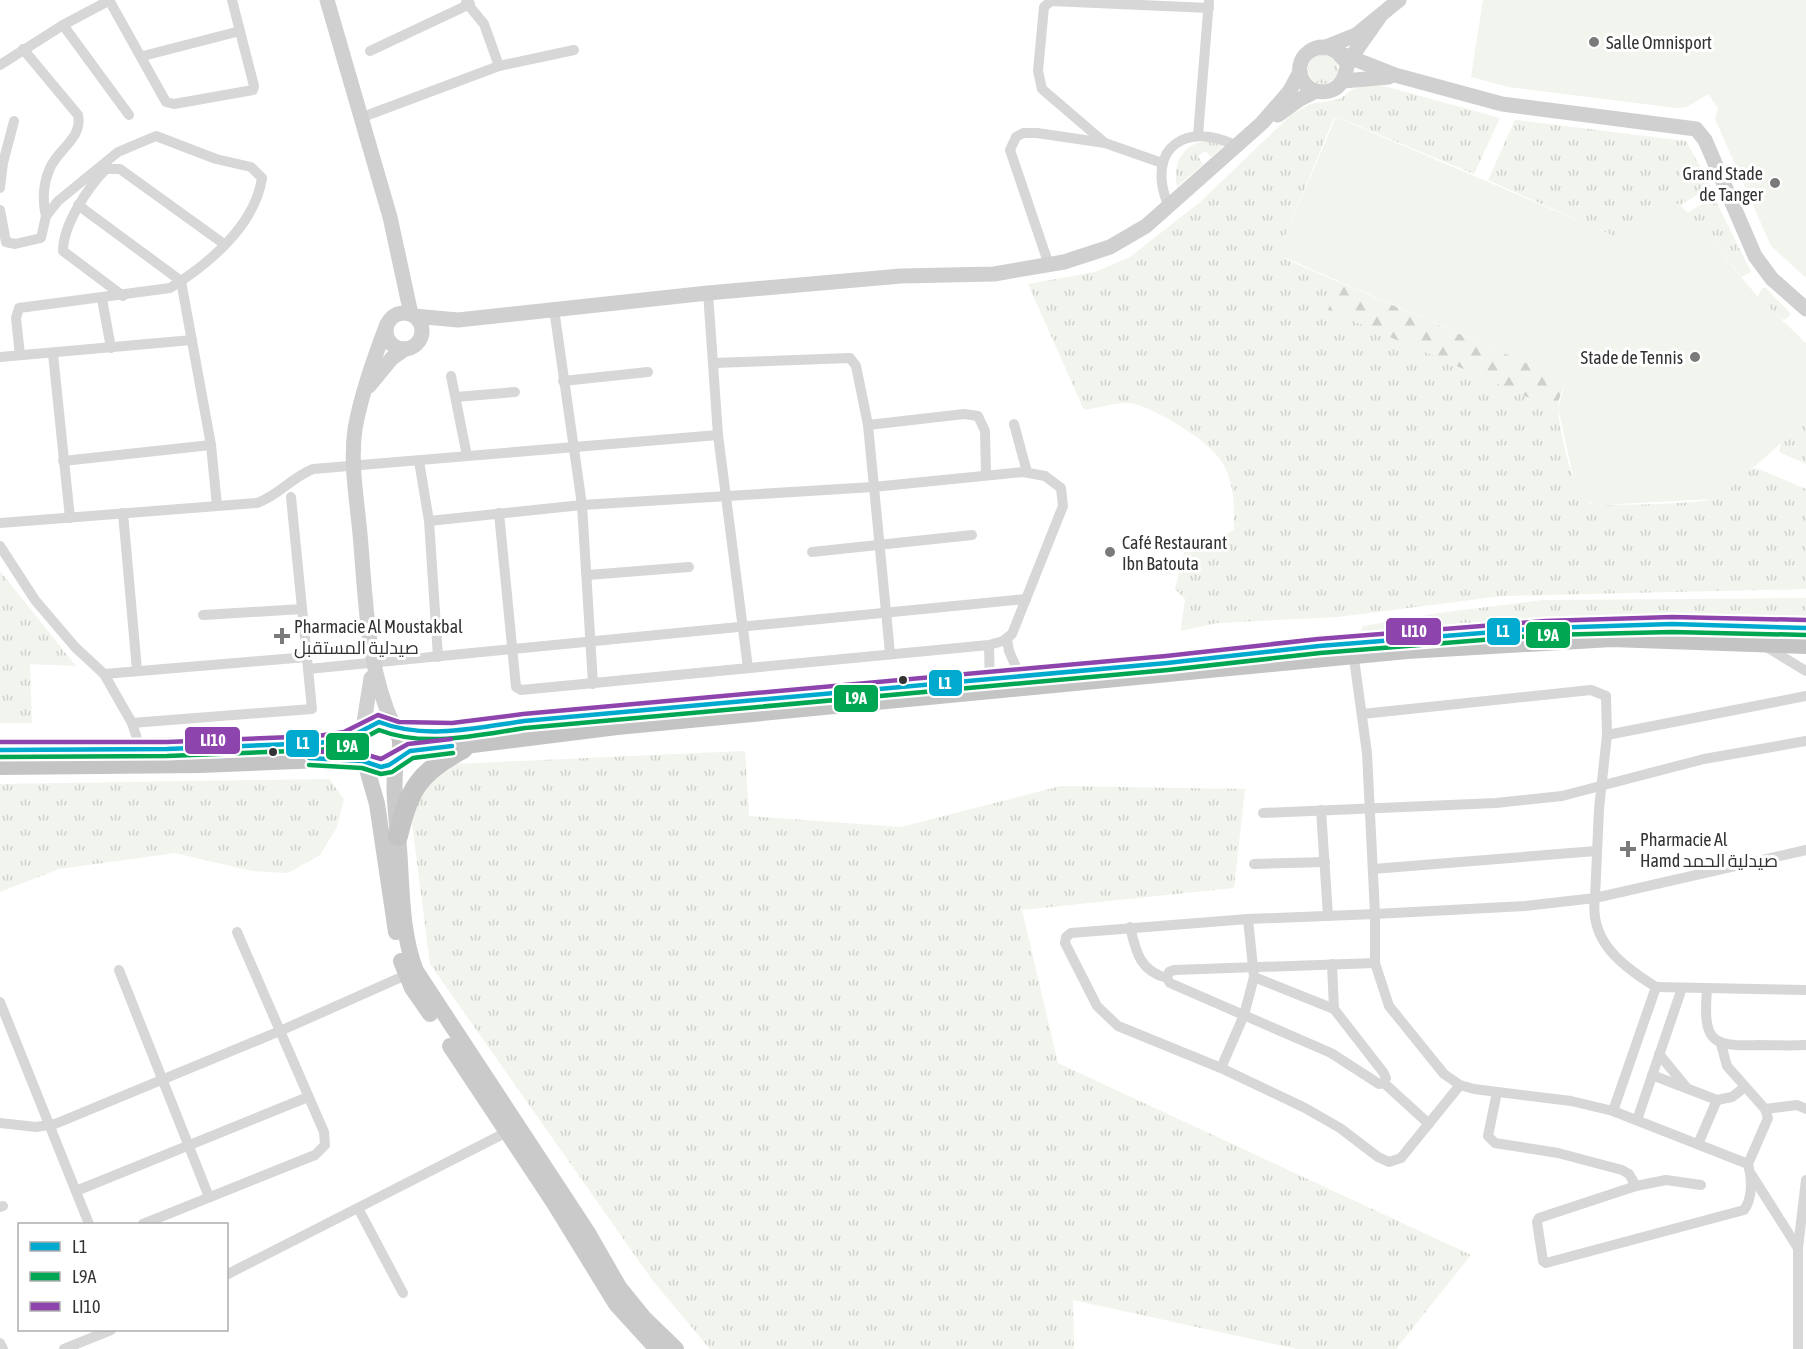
<svg xmlns="http://www.w3.org/2000/svg" width="1806" height="1349" viewBox="0 0 1806 1349" font-family="'Asap Condensed',Cairo,sans-serif">
  <style>
    .grass { fill: url(#grass-tufts) }
    .forest { fill: url(#forest-firs) }
    .pitch { fill: #f1f5ed }
    .lines { fill: none; stroke-linecap: round; stroke-linejoin: round }
    .street { stroke: #d7d7d7; stroke-width: 10 }
    .secondary { stroke: #d0d0d0; stroke-width: 15 }
    .primary { stroke: #cacaca; stroke-width: 16 }
    .highway { stroke: #c4c4c4; stroke-width: 20 }
    .bus-1-casing { stroke: #fff; stroke-width: 9 }
    .bus-2-casing { stroke: #fff; stroke-width: 9 }
    .bus-3-casing { stroke: #fff; stroke-width: 9 }
    .bus-1 { stroke: #00a9ce; stroke-width: 4.5 }
    .bus-2 { stroke: #00a651; stroke-width: 4.5 }
    .bus-3 { stroke: #8e44ad; stroke-width: 4.5 }
    .poi-dot { fill: #7a7a7a; stroke: #fff; stroke-width: 2 }
    .bus-dot { fill: #333; stroke: #fff; stroke-width: 2 }
    .labels { text-anchor: middle; dominant-baseline: central; stroke-width: 6; stroke-linejoin: round; paint-order: stroke }
    .poi-label { font-size: 18px; fill: #333; stroke: #fff; text-anchor: start }
    .line-badge { stroke: #fff; stroke-width: 2 }
    .badge-label { font-size: 16px; text-anchor: middle; font-weight: bold; fill: #fff }
  </style>
  <defs>
    <pattern id="grass-tufts" width="24" height="20" patternUnits="userSpaceOnUse" patternTransform="scale(1.5)"><rect width="24" height="20" fill="#f1f5ed"/><path d="M3 7l-1-3M5 7V3M7 7l1-3M15 17l-1-3M17 17v-4M19 17l1-3" fill="none" stroke="#cfd2cc"/></pattern>
    <pattern id="forest-firs" width="22" height="20" patternUnits="userSpaceOnUse" patternTransform="scale(1.5)"><rect width="22" height="20" fill="#f1f5ed"/><path d="M5 1l3.5 6h-7zM16 11l3.5 6h-7z" fill="#cfd2cc"/></pattern>
  </defs>
  <rect width="100%" height="100%" fill="#fff"/>
  <g class="grass">
    <circle cx="1323" cy="69" r="15"/>
    <path d="M1364,85L1384,86L1500,118L1474,174L1337,117L1334,118L1280,248L1285,259L1566,380C1563,389 1558,398 1558,407C1559,428 1572,495 1591,504C1607,506 1698,504 1711,499C1728,493 1739,472 1756,468L1806,489V589L1502,596L1338,617L1217,623L1181,631L1185,599L1175,589L1185,549L1219,538L1234,530C1234,509 1235,487 1225,467C1214,443 1160,411 1135,404C1121,400 1098,408 1084,410L1028,284L1095,272L1130,257L1200,202L1291,115L1310,104L1340,99L1353,89Z"/>
    <path d="M1515,120L1686,141L1711,187L1644,226L1633,245L1488,180Z"/>
    <path d="M1207,141L1226,144L1211,157L1205,151L1198,156L1203,164L1177,187C1172,165 1182,143 1207,141Z"/>
    <path d="M1714,197L1751,272L1742,277L1687,213Z"/>
    <path d="M1762,288H1766L1791,314L1785,320L1781,319L1758,297Z"/>
    <path d="M1806,421V464L1779,452L1781,443Z"/>
    <path d="M0,571L76,666L30,664L32,723H0Z"/>
    <path d="M1806,598V616L1671,613L1534,618L1359,635L1363,626L1439,613L1543,600Z"/>
    <path d="M745,751L749,816L901,827L1061,786L1245,789L1234,888L1022,910L1058,1063L1471,1255L1396,1349H1297L1073,1300L1074,1349H710L653,1281L430,964L412,823L429,765Z"/>
    <path d="M329,779L344,799L337,827L320,855L288,873L252,871L175,853L59,869L0,892V784Z"/>
  </g>
  <path class="forest" d="M1339,282L1566,380L1555,409L1328,310Z"/>
  <g class="pitch">
    <path d="M1483,0H1806V278L1771,246L1715,119L1718,108L1708,94L1687,107L1676,108L1508,87L1471,77Z"/>
    <path d="M1336,117L1633,244L1641,227L1679,203L1758,297L1806,343V421L1727,491L1712,499L1601,505C1586,504 1579,497 1575,484L1558,408L1566,380L1281,256L1280,248Z"/>
  </g>
  <g class="lines">
    <g class="street">
      <path d="M109,0L166,102L174,104L253,90L254,86L232,0"/>
      <path d="M466,2L484,24L499,66"/>
      <path d="M63,25L129,115"/>
      <path d="M23,49L78,115C83,138 58,149 50,168C43,184 42,199 46,216"/>
      <path d="M370,51L470,4"/>
      <path d="M143,56L240,31"/>
      <path d="M0,65L63,25L110,0"/>
      <path d="M360,118L499,66L574,50"/>
      <path d="M1198,135L1209,0"/>
      <path d="M1105,143L1042,89L1038,71L1044,7L1051,1L1209,8"/>
      <path d="M0,188L3,163L14,121"/>
      <path d="M78,205L181,281L211,445L217,506"/>
      <path d="M1168,205C1145,148 1186,120 1237,146"/>
      <path d="M0,210L6,242L15,244L41,238L46,216L58,201L118,152L156,136L216,159L251,167L262,178C255,225 209,264 170,288L19,308L16,318L20,355"/>
      <path d="M1049,265L1010,150L1016,137L1023,133H1037L1105,143L1162,163"/>
      <path d="M708,293L718,435L748,668"/>
      <path d="M123,296L63,251C63,225 88,187 106,169H120L224,244"/>
      <path d="M102,299L111,348"/>
      <path d="M554,309L582,505L593,684"/>
      <path d="M53,354L70,518"/>
      <path d="M0,357L192,340"/>
      <path d="M713,363L850,358L856,366L868,425"/>
      <path d="M451,376L467,456"/>
      <path d="M563,381L648,372"/>
      <path d="M456,397L515,392"/>
      <path d="M1014,424L1027,472"/>
      <path d="M63,461L211,445"/>
      <path d="M419,461L429,521L582,505L873,487L1023,472L1045,476L1061,488L1063,506L1012,634L1003,641L989,645L990,690"/>
      <path d="M123,513L137,670"/>
      <path d="M499,513L516,687L521,690L989,645"/>
      <path d="M429,521L438,657"/>
      <path d="M0,523L257,503C278,496 292,477 313,469L718,435"/>
      <path d="M0,546L35,600L75,647L104,674L132,723L141,751"/>
      <path d="M812,552L972,535"/>
      <path d="M588,575L689,567"/>
      <path d="M203,615L302,609"/>
      <path d="M1007,639L1009,651L1019,674"/>
      <path d="M1352,644L1367,753L1375,914L1525,906L1595,898L1599,809L1607,735L1606,696L1591,690L1362,714"/>
      <path d="M1763,645L1806,671"/>
      <path d="M890,653L868,425L964,414L978,416L985,431L986,475"/>
      <path d="M308,669L1026,599"/>
      <path d="M104,674L307,657"/>
      <path d="M132,723L312,709L291,497"/>
      <path d="M1607,735L1806,696"/>
      <path d="M1321,810L1328,916"/>
      <path d="M1263,813L1496,803L1562,796L1704,759L1806,741"/>
      <path d="M1254,864L1325,862"/>
      <path d="M1373,869L1596,851"/>
      <path d="M1130,927C1136,952 1140,971 1167,978"/>
      <path d="M1375,963L1174,970L1169,972L1167,978L1170,983L1331,1053L1379,1084L1384,1083L1429,1124"/>
      <path d="M1332,964L1334,1009L1383,1072L1386,1078L1384,1083"/>
      <path d="M119,970L209,1197"/>
      <path d="M1254,977L1334,1009"/>
      <path d="M1656,987L1806,990"/>
      <path d="M1707,989C1703,1041 1710,1047 1759,1045C1775,1045 1790,1046 1806,1045"/>
      <path d="M0,1002L89,1224"/>
      <path d="M1721,1044L1727,1066L1765,1109L1768,1118L1748,1164"/>
      <path d="M1659,1054L1686,1087"/>
      <path d="M1221,1068L1244,1015L1254,977L1248,919"/>
      <path d="M1652,1075L1717,1100L1732,1097L1745,1087"/>
      <path d="M1460,1085L1401,1158L1389,1162L1378,1157L1340,1128L1305,1108L1221,1068L1118,1026L1097,1006L1065,943L1066,937L1071,933L1248,919L1375,914V963L1389,1006L1444,1074L1460,1085L1474,1089L1571,1101L1613,1111L1748,1164C1752,1178 1753,1198 1744,1210L1546,1263L1543,1261L1537,1222L1539,1218L1636,1186L1629,1174L1622,1170L1558,1153L1495,1143L1488,1136L1497,1092"/>
      <path d="M1765,1109L1797,1105L1806,1109"/>
      <path d="M1613,1111L1656,987C1622,966 1589,941 1595,898L1806,850"/>
      <path d="M1637,1120L1682,988"/>
      <path d="M0,1123L36,1127L55,1124L280,1031L406,975"/>
      <path d="M1698,1144L1717,1100"/>
      <path d="M1751,1174L1798,1248V1349"/>
      <path d="M1636,1186L1666,1180L1701,1185"/>
      <path d="M76,1191L308,1097"/>
      <path d="M0,1207L3,1206"/>
      <path d="M359,1210L403,1293"/>
      <path d="M143,1224L315,1155L325,1145L324,1132L237,932"/>
      <path d="M1798,1248L1806,1180"/>
      <path d="M226,1275L507,1132"/>
      <path d="M0,1343L3,1349"/>
      <path d="M64,1349L111,1330"/>
    </g>
    <g class="secondary">
      <path d="M327,0L390,217L411,314"/>
      <path d="M1326,47L1356,35L1399,0"/>
      <path d="M1339,53L1395,75L1502,104L1696,129L1705,140L1755,256L1772,279L1806,309"/>
      <path d="M1344,60C1324,29 1284,60 1306,85C1316,95 1335,94 1342,81C1347,74 1345,67 1350,60C1359,45 1369,32 1379,18"/>
      <path d="M1343,81L1389,77"/>
      <path d="M1278,115L1300,99L1316,91"/>
      <circle cx="404" cy="331" r="18"/>
      <path d="M414,316L458,320L708,293L901,276L994,274L1064,262L1110,247L1146,226L1262,123L1289,92L1300,72"/>
      <path d="M387,324C374,358 361,394 355,429C350,464 357,500 360,534C366,600 366,666 394,727"/>
      <path d="M369,386L392,358L405,349"/>
      <path d="M363,729L371,678"/>
    </g>
    <g class="primary">
      <path d="M396,761C392,791 397,818 399,848C402,888 401,933 416,971L588,1233L619,1287L644,1318L676,1349"/>
      <path d="M365,762L377,804L396,932"/>
      <path d="M401,961L412,988L430,1014"/>
      <path d="M450,1046L554,1203L616,1304L657,1349"/>
    </g>
    <g class="highway">
      <path d="M1615,625L1672,624L1806,628"/>
      <path d="M397,729L452,731L579,717"/>
      <path d="M0,750C99,749 198,748 296,744C313,744 331,744 346,739C363,733 376,712 395,727C399,731 402,737 402,743C405,780 342,771 361,732"/>
      <path d="M397,759L416,750L617,725L1407,649L1612,637L1806,644"/>
      <path d="M0,765L200,763L322,758L363,761"/>
      <path d="M398,836C409,789 419,772 463,749"/>
    </g>
    <defs>
      <g id="bus-1">
        <path d="M0,750L167,749L319,743L346,739L379,722C425,740 477,728 524,721L1167,663L1319,646L1546,628L1672,624L1806,628"/>
        <path d="M309,758L363,761L381,767L389,765L410,751L452,746"/>
      </g>
      <g id="bus-2">
        <path d="M0,757L167,756L319,750L349,746L379,730C425,748 478,735 525,728L1168,670L1320,653L1546,635L1672,632L1806,635"/>
        <path d="M309,765L362,768L381,774L392,772L413,758L453,753"/>
      </g>
      <g id="bus-3">
        <path d="M0,742H167L318,736L344,732L378,715L399,722L452,723L523,714L1166,656L1318,639L1545,621L1672,617L1806,620"/>
        <path d="M309,751L364,754L381,759L408,744L451,739"/>
      </g>
    </defs>
    <use href="#bus-1" class="bus-1-casing"/>
    <use href="#bus-2" class="bus-2-casing"/>
    <use href="#bus-3" class="bus-3-casing"/>
    <use href="#bus-1" class="bus-1"/>
    <use href="#bus-2" class="bus-2"/>
    <use href="#bus-3" class="bus-3"/>
  </g>
  <g class="poi-dot">
    <circle cx="1594" cy="42" r="6"/>
    <circle cx="1775" cy="183" r="6"/>
    <circle cx="1695" cy="357" r="6"/>
    <circle cx="1110" cy="552" r="6"/>
    <path d="M279 627h6v6h6v6h-6v6h-6v-6h-6v-6h6z"/>
    <path d="M1625 840h6v6h6v6h-6v6h-6v-6h-6v-6h6z"/>
  </g>
  <g class="bus-dot">
    <circle cx="903" cy="680" r="5"/>
    <circle cx="273" cy="752" r="5"/>
  </g>
  <g class="labels">
    <g class="poi-label">
      <text x="1606" y="42">Salle Omnisport</text>
      <text x="1763" y="173" text-anchor="end">Grand Stade<tspan x="1763" dy="21">de Tanger</tspan></text>
      <text x="1683" y="357" text-anchor="end">Stade de Tennis</text>
      <text x="1122" y="542">Café Restaurant<tspan x="1122" dy="21">Ibn Batouta</tspan></text>
      <text x="294" y="626">Pharmacie Al Moustakbal<tspan x="294" dy="21">صيدلية المستقبل</tspan></text>
      <text x="1640" y="839">Pharmacie Al<tspan x="1640" dy="21">Hamd صيدلية الحمد</tspan></text>
    </g>
  </g>
  <g class="line-badge">
    <rect x="1486" y="617" width="35" height="29" rx="6" fill="#00a9ce"/>
    <rect x="1385" y="617" width="57" height="29" rx="6" fill="#8e44ad"/>
    <rect x="1525" y="621" width="46" height="28" rx="6" fill="#00a651"/>
    <rect x="928" y="669" width="35" height="28" rx="6" fill="#00a9ce"/>
    <rect x="833" y="684" width="46" height="29" rx="6" fill="#00a651"/>
    <rect x="184" y="726" width="57" height="29" rx="6" fill="#8e44ad"/>
    <rect x="285" y="729" width="35" height="29" rx="6" fill="#00a9ce"/>
    <rect x="325" y="732" width="45" height="29" rx="6" fill="#00a651"/>
  </g>
  <g class="badge-label">
    <text x="1503" y="637">L1</text>
    <text x="1414" y="637">LI10</text>
    <text x="1548" y="641">L9A</text>
    <text x="945" y="689">L1</text>
    <text x="856" y="704">L9A</text>
    <text x="213" y="746">LI10</text>
    <text x="303" y="749">L1</text>
    <text x="347" y="752">L9A</text>
  </g>
  <rect x="18" y="1223" width="210" height="108" fill="#ffffff" stroke="#adadad" stroke-width="1.5"/>
  <rect x="30" y="1242" width="30" height="9" fill="#00a9ce" stroke="#adadad" stroke-width="1.5"/>
  <text x="72" y="1253" font-size="18" fill="#333333">L1</text>
  <rect x="30" y="1272" width="30" height="9" fill="#00a651" stroke="#adadad" stroke-width="1.5"/>
  <text x="72" y="1283" font-size="18" fill="#333333">L9A</text>
  <rect x="30" y="1302" width="30" height="9" fill="#8e44ad" stroke="#adadad" stroke-width="1.5"/>
  <text x="72" y="1313" font-size="18" fill="#333333">LI10</text>
</svg>
